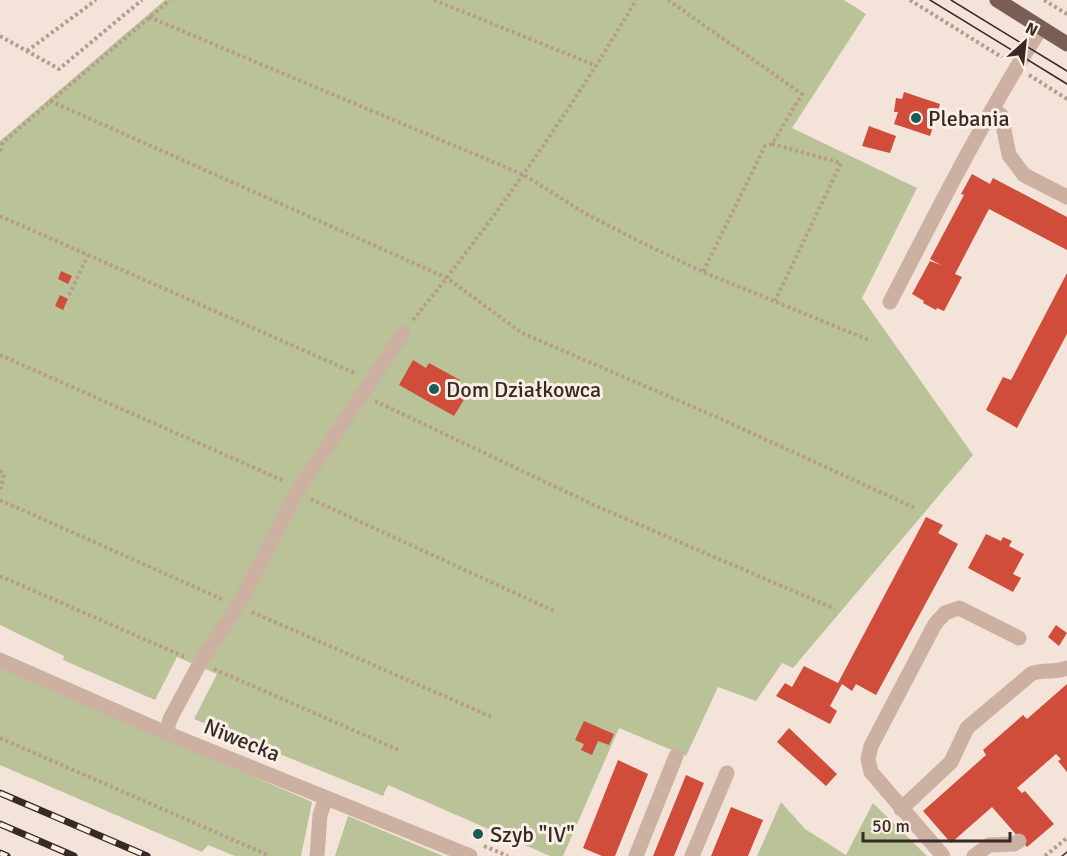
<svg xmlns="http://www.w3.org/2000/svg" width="1067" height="856" viewBox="0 0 1067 856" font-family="Signika,sans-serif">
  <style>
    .green { fill: #b9c397 }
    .building { fill: #cf4d3a }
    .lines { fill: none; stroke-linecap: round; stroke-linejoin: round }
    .path { stroke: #b89b8e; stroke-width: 4; stroke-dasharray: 3 3; stroke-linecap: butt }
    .minor { stroke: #ccb1a3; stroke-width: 15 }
    .major { stroke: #7a5e56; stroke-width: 15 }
    .tram { stroke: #372926; stroke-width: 1.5 }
    .rail-casing { stroke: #372926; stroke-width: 7 }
    .rail { stroke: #fbeee5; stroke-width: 4.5; stroke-dasharray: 14; stroke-linecap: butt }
    .poi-dot { fill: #185b58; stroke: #fbeee5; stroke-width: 2 }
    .labels { text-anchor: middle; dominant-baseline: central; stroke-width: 6; stroke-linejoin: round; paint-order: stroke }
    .poi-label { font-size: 22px; fill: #372926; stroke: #fbeee5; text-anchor: start }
    .street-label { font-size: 22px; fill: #372926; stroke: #fbeee5 }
  </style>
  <rect width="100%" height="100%" fill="#f3e3d8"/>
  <g class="green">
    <path d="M165,0H844L866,14L792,128L917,188L862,298L973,455L793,668L782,663L756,701L718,687L686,756L619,728L563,856H550L388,785L383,796L194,719L217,674L177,657L155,700L63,660L64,656L0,625V141Z"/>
    <path d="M0,666L312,802L301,856H235L208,845L202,852L0,765Z"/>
    <path d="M781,802L805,829L846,855L873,803L927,856H757Z"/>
    <path d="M348,816L443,856H335Z"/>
  </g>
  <g class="building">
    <path d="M904,92L940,104L930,136L894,124L898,112H894L896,98L902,99Z"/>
    <path d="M869,126L896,136L890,153L862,146Z"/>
    <path d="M972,174L990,184L993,178L1067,217V250L989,209L955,274L962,277L944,311L937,308L936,310L923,303L924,301L912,294L930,261L941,265L930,259L964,195L961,194Z"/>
    <path d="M61,271L72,276L68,284L58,279Z"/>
    <path d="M1067,273V334L1017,428L986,410L1003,377L1011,380Z"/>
    <path d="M60,295L68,299L63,310L55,306Z"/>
    <path d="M413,360L426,368L429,363L460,380L456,386L468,393L454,416L399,385Z"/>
    <path d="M926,517L943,525L938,533L958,544L876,695L856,684L852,691L842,684L830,706L837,711L830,724L776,696L785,683L792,687L804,666L838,683Z"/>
    <path d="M986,534L1001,541L1003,537L1012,541L1009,546L1024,554L1013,574L1021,578L1013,592L968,568Z"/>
    <path d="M1056,625L1067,633L1059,646L1048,637Z"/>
    <path d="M1067,684V772L1058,761L1061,759L1056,754L1017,788L1022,793L1025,791L1054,824L1027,847L992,807L951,843L923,811L986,755L983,750L1023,715L1027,719Z"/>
    <path d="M584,721L614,734L609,745L598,741L592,755L581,750L584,744L575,740Z"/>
    <path d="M789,728L837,774L826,786L777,742Z"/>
    <path d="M618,760L648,774L615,856H602L583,848Z"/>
    <path d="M686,775L704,783L674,856H653Z"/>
    <path d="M731,807L763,820L748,856H711Z"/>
  </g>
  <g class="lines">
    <g class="path">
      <path d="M434,0L597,66"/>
      <path d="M668,0L802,94L772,144L765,146L703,272"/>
      <path d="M910,0L1003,58"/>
      <path d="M1044,0L1067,14"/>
      <path d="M149,17L524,175L588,215L639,241L703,272L871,341"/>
      <path d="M0,36L59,69L142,0"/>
      <path d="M27,51L96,0"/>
      <path d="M1029,75L1067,99"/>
      <path d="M50,101L447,278L522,333L721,419L915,508"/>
      <path d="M772,144L841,163L775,301"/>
      <path d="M0,151L3,142L170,0"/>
      <path d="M0,216L357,374"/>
      <path d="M69,295L88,255"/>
      <path d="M413,320C495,219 570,112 636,0"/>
      <path d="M0,355L284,481"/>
      <path d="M375,401L596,506L835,609"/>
      <path d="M0,471L4,474L0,491"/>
      <path d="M311,499L554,611"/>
      <path d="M0,500L224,600"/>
      <path d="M0,576L185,657"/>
      <path d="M252,612L492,717"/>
      <path d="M214,669L401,751"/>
      <path d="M0,738L270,856"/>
      <path d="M484,846L508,856"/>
      <path d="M1045,856L1067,838"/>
    </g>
    <g class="minor">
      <path d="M992,110L1001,115L1009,155L1024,175L1067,197"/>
      <path d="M890,302C938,209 985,116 1041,28"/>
      <path d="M0,660L166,733L470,856"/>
      <path d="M166,733L170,719L200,663L238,606L299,488L403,333"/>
      <path d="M901,809L951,762L967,728L1031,674C1045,668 1053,674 1067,668"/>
      <path d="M317,856L320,815L326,798"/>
      <path d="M636,856L676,756"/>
      <path d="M692,856L727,773"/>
      <path d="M943,856L871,772L868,759L871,746L935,624L945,613L959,608L1019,638"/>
      <path d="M974,856L989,845L1014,844L1019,841"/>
    </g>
    <path class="major" d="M997,0L1067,44"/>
    <g class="tram">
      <path d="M930,0L1067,84"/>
      <path d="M951,0L1067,71"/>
      <path d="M1062,856L1067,852"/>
    </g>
    <defs>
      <g id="rail">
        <path d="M0,793L147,856"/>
        <path d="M0,824L74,856"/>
        <path d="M0,853L7,856"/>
      </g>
    </defs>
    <use href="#rail" class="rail-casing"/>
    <use href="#rail" class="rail"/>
  </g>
  <g class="poi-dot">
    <circle cx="916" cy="118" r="6"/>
    <circle cx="434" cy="389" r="6"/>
    <circle cx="478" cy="834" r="6"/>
  </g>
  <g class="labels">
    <g class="poi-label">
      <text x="928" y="118">Plebania</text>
      <text x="446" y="389">Dom Działkowca</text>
      <text x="490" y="834">Szyb "IV"</text>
    </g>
    <g class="street-label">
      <text transform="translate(242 740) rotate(22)">Niwecka</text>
    </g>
  </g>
  <g transform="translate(1025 42) rotate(27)" stroke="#fbeee5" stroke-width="4.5" paint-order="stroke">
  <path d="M0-4.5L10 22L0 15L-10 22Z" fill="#372926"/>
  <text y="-9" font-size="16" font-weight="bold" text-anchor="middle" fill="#372926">N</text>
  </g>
  <path d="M863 832v9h147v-9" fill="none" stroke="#372926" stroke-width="3"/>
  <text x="872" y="832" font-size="18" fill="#372926" stroke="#fbeee5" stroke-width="4.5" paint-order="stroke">50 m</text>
</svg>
